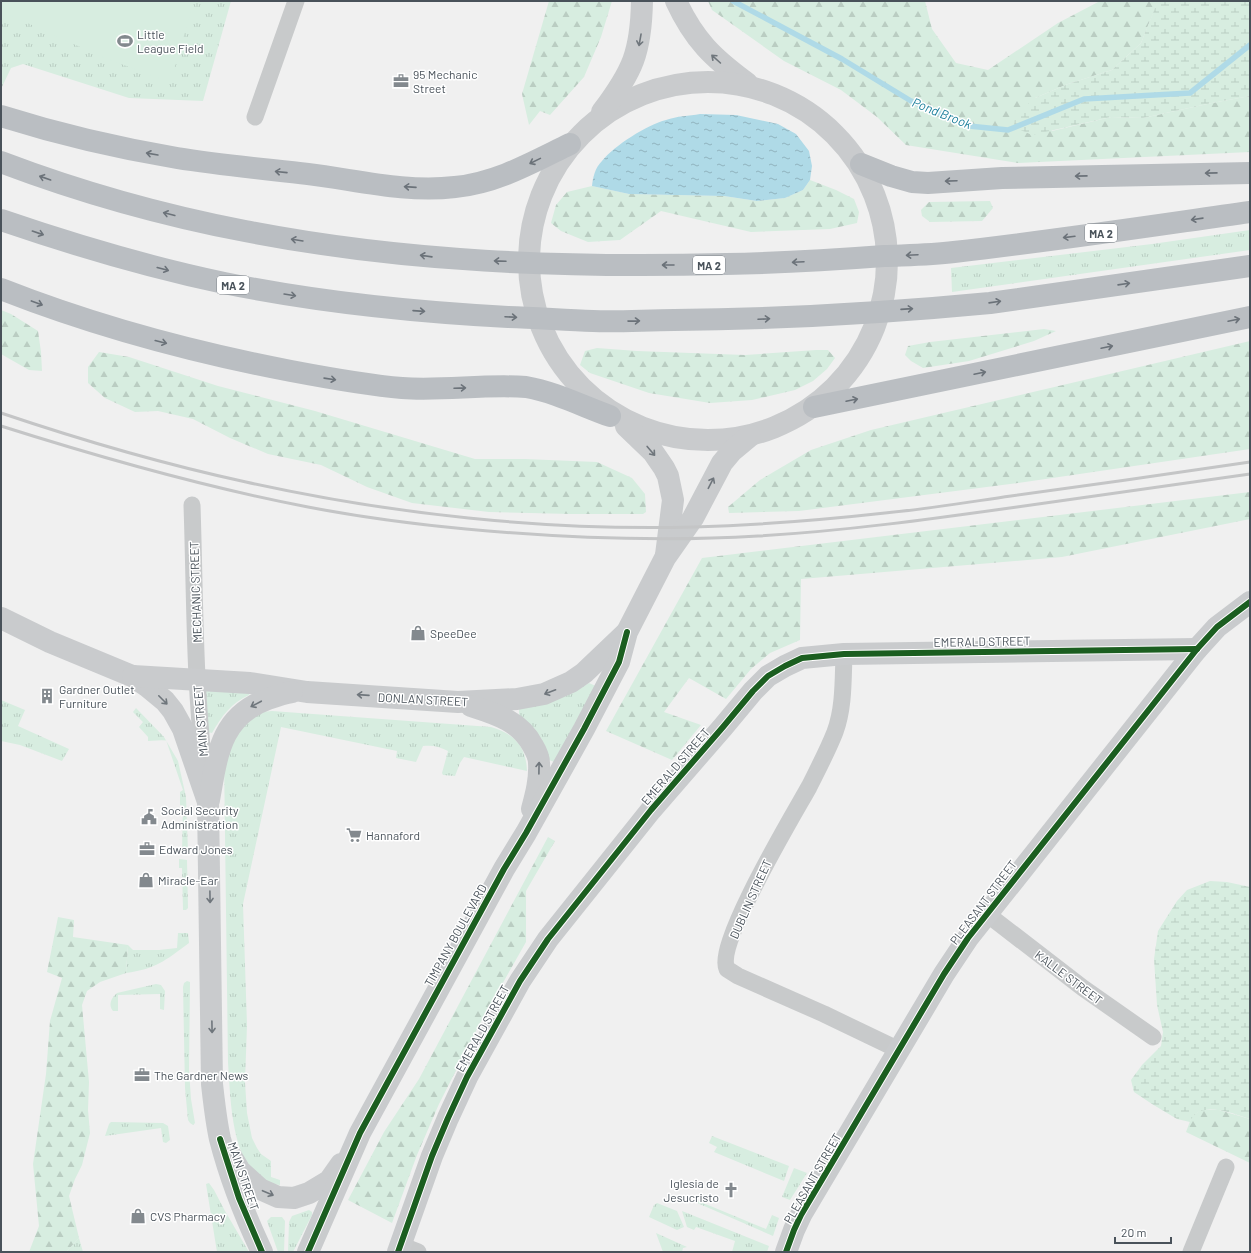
<svg xmlns="http://www.w3.org/2000/svg" width="1251" height="1253" viewBox="0 0 1251 1253" font-family="Barlow,sans-serif">
  <style>
    .grass { fill: url(#grass-tufts) }
    .forest { fill: url(#forest-firs) }
    .wetland { fill: url(#wetland-marsh) }
    .garden { fill: #d7ede0 }
    .water { fill: url(#water-ripples) }
    .lines { fill: none; stroke-linecap: round; stroke-linejoin: round }
    .stream { stroke: #afdae7; stroke-width: 5.5 }
    .street { stroke: #c8cacb; stroke-width: 17 }
    .secondary { stroke: #c9cbcd; stroke-width: 22 }
    .highway { stroke: #babec2; stroke-width: 22 }
    .rail { stroke: #c4c5c6; stroke-width: 3 }
    .cycleway-casing { stroke: #fff; stroke-width: 8 }
    .cycleway { stroke: #1b5e20; stroke-width: 6 }
    .oneway { stroke: #6f767c }
    .oneway2 { stroke: #6b7279 }
    .labels { text-anchor: middle; dominant-baseline: central; stroke-width: 3; stroke-linejoin: round; paint-order: stroke }
    .shield { fill: #fff; stroke: #80868c; stroke-width: 1 }
    .shield-label { font-size: 11px; font-weight: bold; fill: #49525a }
    .poi-label { font-size: 12px; fill: #49525a; stroke: #fff; text-anchor: start }
    .street-label { font-size: 12px; fill: #49525a; stroke: #fff }
    .water-label { font-size: 13px; font-style: italic; fill: #1b7f9b; stroke: #fff }
  </style>
  <defs>
    <pattern id="grass-tufts" width="24" height="20" patternUnits="userSpaceOnUse"><rect width="24" height="20" fill="#d7ede0"/><path d="M3 7l-1-3M5 7V3M7 7l1-3M15 17l-1-3M17 17v-4M19 17l1-3" fill="none" stroke="#bacdc2"/></pattern>
    <pattern id="forest-firs" width="22" height="20" patternUnits="userSpaceOnUse"><rect width="22" height="20" fill="#d7ede0"/><path d="M5 1l3.5 6h-7zM16 11l3.5 6h-7z" fill="#bacdc2"/></pattern>
    <pattern id="wetland-marsh" width="20" height="14" patternUnits="userSpaceOnUse"><rect width="20" height="14" fill="#d7ede0"/><path d="M1 5h8M5 5V1M11 12h8M15 12V8" fill="none" stroke="#bacdc2"/></pattern>
    <pattern id="water-ripples" width="26" height="14" patternUnits="userSpaceOnUse"><rect width="26" height="14" fill="#afdae7"/><path d="M2 4q2-2 4 0t4 0M15 11q2-2 4 0t4 0" fill="none" stroke="#90b3be"/></pattern>
  </defs>
  <rect width="100%" height="100%" fill="#f0f0f0"/>
  <g class="grass">
    <path d="M1,1H231L203,101L129,98L23,64L11,68L1,89Z"/>
    <path d="M1250,230V250L952,292L951,268L1152,244Z"/>
    <path d="M589,683L598,687L557,763L549,760C545,740 534,727 519,715V707L579,689Z"/>
    <path d="M206,690L250,691L249,695C231,703 222,716 212,733L208,732Z"/>
    <path d="M1,700L25,710L18,726L69,749L62,761L20,745L1,741Z"/>
    <path d="M136,708L164,737L178,761L186,797L188,852H182L183,806L180,805V792L183,790L166,740L148,741V737L139,727L143,722L133,712Z"/>
    <path d="M272,711L491,727C515,734 526,746 527,771L464,757L460,763L455,776L443,775L442,773L448,751C439,746 432,745 423,746L416,762L396,758L397,751L281,727L243,904L247,1025L245,1082L247,1113L252,1138L257,1148L261,1154L271,1161V1177L280,1180V1185C230,1181 231,1100 228,1063L224,757L234,731L261,712Z"/>
    <path d="M179,859L187,860L188,908L186,910H183L182,868H179Z"/>
    <path d="M178,933H188L189,943C165,961 155,969 126,973L128,945L133,950H159L177,948Z"/>
    <path d="M187,981L190,982L189,1070L191,1099L195,1123L193,1125L190,1123L188,1120L185,1088L183,987L184,983Z"/>
    <path d="M156,984L161,985L165,991L164,1010L160,1009V994L118,995V1011H113C108,1005 111,998 117,993Z"/>
    <path d="M111,1122L163,1123L168,1126L170,1140L166,1143L163,1142L161,1128L105,1136L109,1124Z"/>
    <path d="M712,1136L789,1166L784,1181L714,1152L717,1147L709,1143Z"/>
    <path d="M794,1168L807,1173L790,1200L782,1197Z"/>
    <path d="M209,1183L214,1190L225,1211L249,1252H217L206,1184Z"/>
    <path d="M696,1200L766,1229L772,1215L779,1218L773,1236L695,1202Z"/>
    <path d="M657,1203L677,1211L684,1227L677,1230L649,1217L654,1205Z"/>
    <path d="M309,1210L312,1212V1215L293,1252H288L289,1222L292,1216Z"/>
    <path d="M682,1211L769,1246L767,1252H732L735,1241L696,1227L694,1230L687,1227Z"/>
    <path d="M271,1217H282L285,1221L284,1252H278L267,1221Z"/>
    <path d="M656,1233L687,1247L683,1248L682,1252H663Z"/>
    <path d="M79,1238L83,1252H66Z"/>
  </g>
  <g class="forest">
    <path d="M549,1H612L601,37L584,77L550,115L540,111L529,125L522,94Z"/>
    <path d="M708,1H925L932,29L956,63L988,70L1058,23L1100,1H1160L1157,4L1141,43L1112,70L1068,84L1035,98L1052,131L1111,117L1143,118L1212,103L1250,96V152L1018,163L906,145L877,117L841,90L784,61L712,10Z"/>
    <path d="M810,180L836,190L854,199L859,212L857,223L830,229L751,232L661,211L620,240L588,242L561,231L551,223L556,205L567,192L592,186L629,194L724,196L757,201L785,198L803,190Z"/>
    <path d="M990,201L993,208L982,221L930,222L922,216L921,210L929,202Z"/>
    <path d="M1,310L11,314L38,331L41,352L42,371L29,370L1,354Z"/>
    <path d="M1044,329L1056,331L1034,341L969,361L923,368L911,361L905,355L908,346L930,342Z"/>
    <path d="M1250,341V449L1025,482L799,511L729,513L728,507L760,480L811,450L871,430Z"/>
    <path d="M597,348L637,351L745,355L816,350H828L835,358L827,369L813,381L795,390L752,400L710,403L649,393L590,373L580,365L585,351Z"/>
    <path d="M99,352L129,357L218,386L315,411L475,459H525L597,462L632,478L645,494L646,512L643,514H571L489,512L412,503L367,487L321,465L268,454L230,438L193,419L158,411L135,412L105,398L88,383V367Z"/>
    <path d="M1250,492V519L1062,557L801,579L800,640L770,653L751,669L726,699L689,678L664,712L701,725L672,760L606,731L702,558Z"/>
    <path d="M548,837L555,841L526,891V942L479,1025L439,1104L417,1155L392,1223L348,1200L384,1132L419,1079Z"/>
    <path d="M58,917L74,920L73,937L128,945L126,973L100,982L87,991L82,1005L89,1082L88,1110L90,1133L82,1165L75,1179L69,1196L79,1238L66,1252H29L39,1226L33,1164L46,1074L50,1021L62,978L47,972Z"/>
    <path d="M1201,1110H1219L1250,1119V1163L1186,1132L1192,1116Z"/>
  </g>
  <g class="wetland">
    <path d="M1160,1H1250V96L1212,103L1143,118L1111,117L1032,135L1014,127L1015,115L1035,98L1068,84L1112,70L1141,43L1157,3Z"/>
    <path d="M1210,881L1227,882L1250,887V1119C1234,1114 1198,1099 1190,1122L1177,1119L1152,1104L1134,1092L1131,1080L1142,1065L1161,1046L1163,1032L1157,1005L1154,959L1158,931L1177,901L1187,890Z"/>
  </g>
  <path class="garden" d="M1,1H194L174,70L161,79L100,56L1,11Z"/>
  <path class="water" d="M700,114L736,115L778,124L796,134L809,151L812,166L810,180L803,190L785,198L757,201L724,196L629,194L592,186C593,177 595,168 602,161C615,145 647,125 666,120C677,116 689,116 700,114Z"/>
  <g class="lines">
    <path class="stream" d="M733,1L842,59L911,101L969,126L1008,130L1084,99L1190,93L1250,45"/>
    <g class="street">
      <path d="M255,117L296,1"/>
      <path d="M192,505C195,594 194,685 205,774"/>
      <path d="M844,654C843,680 844,708 835,732C828,750 818,769 809,787C794,814 715,945 727,969L738,976L824,1014L899,1050"/>
      <path d="M987,914L1083,988L1153,1037"/>
      <path d="M400,1245L418,1252"/>
      <path d="M1191,1252L1226,1167"/>
    </g>
    <g class="secondary">
      <path d="M676,1C694,40 713,58 747,83"/>
      <circle cx="708" cy="261" r="179"/>
      <path d="M602,112C633,71 641,52 642,1"/>
      <path d="M626,426L653,452L664,468L668,476L673,500L666,555"/>
      <path d="M1,618L50,642L132,676L148,687L165,701L173,711L183,729L208,802L212,1084C214,1102 216,1121 220,1139C230,1178 245,1216 262,1252"/>
      <path d="M133,676L250,683L307,692L458,702L517,699L544,694L571,682L584,673L626,633"/>
      <path d="M471,706C496,714 520,721 533,746C536,751 539,757 539,763C540,779 536,794 532,809"/>
      <path d="M209,800C217,756 220,716 268,699C276,696 284,693 292,692"/>
      <path d="M231,1156L240,1171L260,1189L278,1197L294,1198L309,1193L329,1181L341,1164"/>
      <path d="M308,1252L360,1133L504,869L526,833L584,729L619,662L627,632L665,558L693,518L722,463L732,451L750,436"/>
      <path d="M398,1252L432,1156L448,1118L467,1077L520,981L548,939L651,810L723,727L753,691L768,676L785,666L802,658L844,654L1197,649"/>
      <path d="M786,1252L794,1230L801,1215L944,974L968,938L1197,649L1217,627L1250,602"/>
    </g>
    <g class="highway">
      <path d="M1,116C58,134 118,148 177,158C220,165 265,169 308,174C357,180 406,193 455,187C497,183 533,162 570,144"/>
      <path d="M1,162C80,192 162,215 245,231C403,262 565,268 726,264C779,263 831,260 884,256C908,255 931,255 954,252C1053,241 1151,226 1250,212"/>
      <path d="M861,164L891,176L912,182L928,183L1002,178L1250,173"/>
      <path d="M1,220C74,245 148,267 224,283C317,302 413,312 508,317C537,318 565,320 593,321C620,322 647,320 674,320C780,319 885,313 990,303L1250,266"/>
      <path d="M1,289C95,326 192,352 291,371C328,378 365,385 402,388C443,391 484,384 526,387C555,392 582,406 610,416"/>
      <path d="M814,407L1250,317"/>
    </g>
    <g class="rail">
      <path d="M1,413C81,440 163,464 246,482C390,514 546,531 694,527C758,525 822,520 885,513C927,509 969,502 1011,496C1091,485 1170,474 1250,462"/>
      <path d="M1,426C102,458 204,487 308,507C360,517 413,524 466,529C563,538 661,542 758,536C845,531 931,519 1017,507C1095,496 1172,485 1250,474"/>
    </g>
    <defs>
      <g id="cycleway">
        <path d="M220,1139L239,1198L262,1252"/>
        <path d="M308,1252L360,1133L504,869L526,833L584,729L619,662L627,632"/>
        <path d="M398,1252L432,1156L448,1118L467,1077L520,981L548,939L651,810L723,727L753,691L768,676L785,666L802,658L844,654L1197,649"/>
        <path d="M786,1252L794,1230L801,1215L944,974L968,938L1197,649L1217,627L1250,602"/>
      </g>
    </defs>
    <use href="#cycleway" class="cycleway-casing"/>
    <use href="#cycleway" class="cycleway"/>
  </g>
  <defs><path id="oneway-shaft" d="M-6 0H5M1.5-3L5.5 0L1.5 3" fill="none" stroke-width="1.6" stroke-linecap="round" stroke-linejoin="round"/></defs>
  <g class="oneway">
    <use href="#oneway-shaft" transform="translate(640 40) rotate(100)"/>
    <use href="#oneway-shaft" transform="translate(716 59) rotate(-138)"/>
    <use href="#oneway-shaft" transform="translate(651 451) rotate(50)"/>
    <use href="#oneway-shaft" transform="translate(711 483) rotate(-63)"/>
    <use href="#oneway-shaft" transform="translate(550 692) rotate(159)"/>
    <use href="#oneway-shaft" transform="translate(363 695) rotate(-176)"/>
    <use href="#oneway-shaft" transform="translate(163 700) rotate(45)"/>
    <use href="#oneway-shaft" transform="translate(256 704) rotate(152)"/>
    <use href="#oneway-shaft" transform="translate(539 768) rotate(-89)"/>
    <use href="#oneway-shaft" transform="translate(210 897) rotate(89)"/>
    <use href="#oneway-shaft" transform="translate(212 1027) rotate(89)"/>
    <use href="#oneway-shaft" transform="translate(268 1193) rotate(23)"/>
  </g>
  <g class="oneway2">
    <use href="#oneway-shaft" transform="translate(152 154) rotate(-170)"/>
    <use href="#oneway-shaft" transform="translate(535 161) rotate(154)"/>
    <use href="#oneway-shaft" transform="translate(281 172) rotate(-174)"/>
    <use href="#oneway-shaft" transform="translate(1211 173) rotate(179)"/>
    <use href="#oneway-shaft" transform="translate(1081 176) rotate(179)"/>
    <use href="#oneway-shaft" transform="translate(45 178) rotate(-161)"/>
    <use href="#oneway-shaft" transform="translate(951 181) rotate(178)"/>
    <use href="#oneway-shaft" transform="translate(410 187) rotate(-176)"/>
    <use href="#oneway-shaft" transform="translate(169 214) rotate(-166)"/>
    <use href="#oneway-shaft" transform="translate(1197 219) rotate(172)"/>
    <use href="#oneway-shaft" transform="translate(38 233) rotate(19)"/>
    <use href="#oneway-shaft" transform="translate(1069 237) rotate(173)"/>
    <use href="#oneway-shaft" transform="translate(297 240) rotate(-171)"/>
    <use href="#oneway-shaft" transform="translate(912 255) rotate(177)"/>
    <use href="#oneway-shaft" transform="translate(426 256) rotate(-172)"/>
    <use href="#oneway-shaft" transform="translate(500 261) rotate(-178)"/>
    <use href="#oneway-shaft" transform="translate(798 262) rotate(177)"/>
    <use href="#oneway-shaft" transform="translate(668 265) rotate(-180)"/>
    <use href="#oneway-shaft" transform="translate(163 269) rotate(15)"/>
    <use href="#oneway-shaft" transform="translate(1124 284) rotate(-8)"/>
    <use href="#oneway-shaft" transform="translate(290 295) rotate(9)"/>
    <use href="#oneway-shaft" transform="translate(995 302) rotate(-8)"/>
    <use href="#oneway-shaft" transform="translate(37 303) rotate(20)"/>
    <use href="#oneway-shaft" transform="translate(907 309) rotate(-4)"/>
    <use href="#oneway-shaft" transform="translate(419 311) rotate(4)"/>
    <use href="#oneway-shaft" transform="translate(511 317) rotate(3)"/>
    <use href="#oneway-shaft" transform="translate(764 319) rotate(-3)"/>
    <use href="#oneway-shaft" transform="translate(1234 320) rotate(-12)"/>
    <use href="#oneway-shaft" transform="translate(634 321) rotate(-1)"/>
    <use href="#oneway-shaft" transform="translate(161 342) rotate(14)"/>
    <use href="#oneway-shaft" transform="translate(1107 347) rotate(-12)"/>
    <use href="#oneway-shaft" transform="translate(980 373) rotate(-12)"/>
    <use href="#oneway-shaft" transform="translate(330 379) rotate(8)"/>
    <use href="#oneway-shaft" transform="translate(460 388) rotate(-2)"/>
    <use href="#oneway-shaft" transform="translate(852 400) rotate(-12)"/>
  </g>
  <defs>
    <symbol id="stadium-bare" viewBox="-9 -9 18 18"><path d="M0-5a6.5 5 0 1 0 0 10a6.5 5 0 1 0 0-10ZM-3.5-1.8h7v3.6h-7Z" fill="#83898e" stroke="#fff" stroke-width="2.5" paint-order="stroke"/></symbol>
    <symbol id="office-bare" viewBox="-9 -9 18 18"><path d="M-6-3h4V-5.5h4V-3h4V5H-6ZM-1-4.5V-3h2v-1.5ZM-6 0V1H6V0Z" fill="#83898e" stroke="#fff" stroke-width="2.5" paint-order="stroke"/></symbol>
    <symbol id="shop-bare" viewBox="-9 -9 18 18"><path d="M-5-2.5h2.3a2.7 3.5 0 0 1 5.4 0H5L5.5 6h-11ZM-1.5-2.5h3a1.5 2.3 0 0 0-3 0Z" fill="#83898e" stroke="#fff" stroke-width="2.5" paint-order="stroke"/></symbol>
    <symbol id="building-bare" viewBox="-9 -9 18 18"><path d="M-4-6H4V6H1V3H-1V6H-4ZM-2.5-4.3h1.7v1.8h-1.7ZM.8-4.3h1.7v1.8H.8ZM-2.5-1h1.7V.8h-1.7ZM.8-1h1.7V.8H.8Z" fill="#83898e" stroke="#fff" stroke-width="2.5" paint-order="stroke"/></symbol>
    <symbol id="civic-bare" viewBox="-9 -9 18 18"><path d="M-.6-6.5H3V-4.5H.6V-3L4-1V1h2V6H-6V1h2V-1L-.6-3ZM-1.2 2.5V6h2.4V2.5Z" fill="#83898e" stroke="#fff" stroke-width="2.5" paint-order="stroke"/></symbol>
    <symbol id="supermarket-bare" viewBox="-9 -9 18 18"><path d="M-6-5.5h2.5l.6 2H6L4.5 2H-2.5L-4.4-4H-6ZM-1.5 3.2a1.3 1.3 0 1 0 .1 0ZM3 3.2a1.3 1.3 0 1 0 .1 0Z" fill="#83898e" stroke="#fff" stroke-width="2.5" paint-order="stroke"/></symbol>
    <symbol id="church-bare" viewBox="-9 -9 18 18"><path d="M-1.2-6h2.4v3.5h3.3v2.4h-3.3V6h-2.4V-.1h-3.3v-2.4h3.3Z" fill="#83898e" stroke="#fff" stroke-width="2.5" paint-order="stroke"/></symbol>
  </defs>
  <g fill-rule="evenodd">
    <use href="#stadium-bare" x="114" y="30" width="22" height="22"/>
    <use href="#office-bare" x="390" y="70" width="22" height="22"/>
    <use href="#shop-bare" x="407" y="622" width="22" height="22"/>
    <use href="#building-bare" x="36" y="685" width="22" height="22"/>
    <use href="#civic-bare" x="138" y="806" width="22" height="22"/>
    <use href="#supermarket-bare" x="343" y="824" width="22" height="22"/>
    <use href="#office-bare" x="136" y="838" width="22" height="22"/>
    <use href="#shop-bare" x="135" y="869" width="22" height="22"/>
    <use href="#office-bare" x="131" y="1064" width="22" height="22"/>
    <use href="#church-bare" x="720" y="1179" width="22" height="22"/>
    <use href="#shop-bare" x="127" y="1205" width="22" height="22"/>
  </g>
  <g class="labels">
    <g class="shield">
      <rect x="1085" y="224" width="32" height="18" rx="3"/>
      <rect x="693" y="256" width="32" height="18" rx="3"/>
      <rect x="217" y="276" width="32" height="18" rx="3"/>
    </g>
    <g class="shield-label">
      <text x="1101" y="233">MA 2</text>
      <text x="709" y="265">MA 2</text>
      <text x="233" y="285">MA 2</text>
    </g>
    <g class="poi-label">
      <text x="137" y="34">Little<tspan x="137" dy="14">League Field</tspan></text>
      <text x="413" y="74">95 Mechanic<tspan x="413" dy="14">Street</tspan></text>
      <text x="430" y="633">SpeeDee</text>
      <text x="59" y="689">Gardner Outlet<tspan x="59" dy="14">Furniture</tspan></text>
      <text x="161" y="810">Social Security<tspan x="161" dy="14">Administration</tspan></text>
      <text x="366" y="835">Hannaford</text>
      <text x="159" y="849">Edward Jones</text>
      <text x="158" y="880">Miracle-Ear</text>
      <text x="154" y="1075">The Gardner News</text>
      <text x="719" y="1183" text-anchor="end">Iglesia de<tspan x="719" dy="14">Jesucristo</tspan></text>
      <text x="150" y="1216">CVS Pharmacy</text>
    </g>
    <g class="street-label">
      <text transform="translate(195 592) rotate(-92)">MECHANIC STREET</text>
      <text transform="translate(982 641) rotate(-1)">EMERALD STREET</text>
      <text transform="translate(423 699) rotate(3)">DONLAN STREET</text>
      <text transform="translate(200 721) rotate(-95)">MAIN STREET</text>
      <text transform="translate(675 766) rotate(-49)">EMERALD STREET</text>
      <text transform="translate(750 899) rotate(-66)">DUBLIN STREET</text>
      <text transform="translate(983 902) rotate(-53)">PLEASANT STREET</text>
      <text transform="translate(455 935) rotate(-61)">TIMPANY BOULEVARD</text>
      <text transform="translate(1069 977) rotate(37)">KALLE STREET</text>
      <text transform="translate(482 1028) rotate(-61)">EMERALD STREET</text>
      <text transform="translate(244 1176) rotate(71)">MAIN STREET</text>
      <text transform="translate(812 1178) rotate(-60)">PLEASANT STREET</text>
    </g>
    <g class="water-label">
      <text transform="translate(942 113) rotate(22)">Pond Brook</text>
    </g>
  </g>
  <rect width="1251" height="1253" fill="none" stroke="#49525a" stroke-width="4"/>
  <path d="M1115 1237v6h56v-6" fill="none" stroke="#49525a" stroke-width="2"/>
  <text x="1121" y="1237" font-size="12" fill="#49525a" stroke="#ffffff" stroke-width="3" paint-order="stroke">20 m</text>
</svg>
